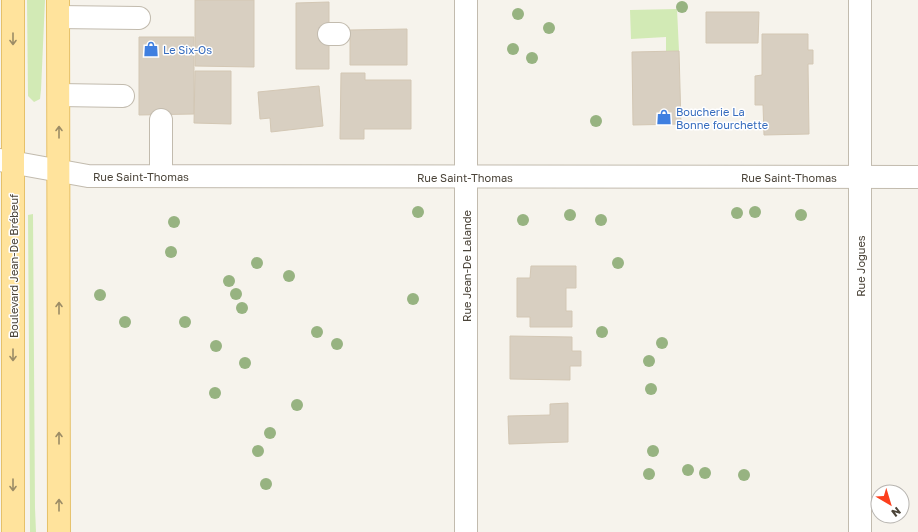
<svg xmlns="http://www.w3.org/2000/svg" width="918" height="532" viewBox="0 0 918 532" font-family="'Golos Text',sans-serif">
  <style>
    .green { fill: #d2eab5 }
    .building { fill: #d8cfc1; stroke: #d3c7b4 }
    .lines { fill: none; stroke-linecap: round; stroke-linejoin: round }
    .minor-casing { stroke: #c2bbae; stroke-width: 24 }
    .major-casing { stroke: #e6c16a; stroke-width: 24 }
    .minor { stroke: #fff; stroke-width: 22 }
    .major { stroke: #ffe39c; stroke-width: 22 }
    .tree { fill: #97b381 }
    .oneway { stroke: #9c8c66 }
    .labels { text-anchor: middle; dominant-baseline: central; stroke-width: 3; stroke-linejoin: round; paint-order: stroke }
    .shop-label { font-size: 11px; fill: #366cbe; stroke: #fff; text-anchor: start }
    .street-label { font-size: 11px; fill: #4b4439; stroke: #fff }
  </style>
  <rect width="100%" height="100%" fill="#f6f3ec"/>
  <g class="green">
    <path d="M27,0H45L41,90L40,99L34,102L28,96Z"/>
    <path d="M677,9L679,51H666V37L631,39L630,10Z"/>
    <path d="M33,214L35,508L36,532H30V502L28,215Z"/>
  </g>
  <g class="building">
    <path d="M195,0H254V67L195,66Z"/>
    <path d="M329,2V69H296V3Z"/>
    <path d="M706,12H759L758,43H706Z"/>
    <path d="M407,29V65H350V30Z"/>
    <path d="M762,34H808V50H813V64H808L809,134L764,135L763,105H755V76L762,75Z"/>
    <path d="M139,37H194V114L139,115Z"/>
    <path d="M679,51L681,124L633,125L632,52Z"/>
    <path d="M195,71H231V124L194,123Z"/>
    <path d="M341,73H365V80H411V129H364V139H340Z"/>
    <path d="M319,86L323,126L271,132L270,118L260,119L258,92Z"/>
    <path d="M531,266H576V288H566V311H572V327H530V317H517V278H530Z"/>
    <path d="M510,336L572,337V351H581V366H570V380L510,379Z"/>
    <path d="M568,403V442L509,444L508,416L550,415V404Z"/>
  </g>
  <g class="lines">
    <defs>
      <g id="minor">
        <path d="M860,0V532"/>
        <path d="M58,17L139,18"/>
        <path d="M329,34H339"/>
        <path d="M59,95L123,96"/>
        <path d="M0,160L88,176L918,177"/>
        <path d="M161,176V120"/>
        <path d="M466,532V0"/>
      </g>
      <g id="major">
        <path d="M13,0V532"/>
        <path d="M58,0L59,532"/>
      </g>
    </defs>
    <use href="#minor" class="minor-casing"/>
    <use href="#major" class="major-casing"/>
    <use href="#minor" class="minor"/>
    <use href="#major" class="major"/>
  </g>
  <g class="tree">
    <circle cx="682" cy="7" r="6"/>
    <circle cx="518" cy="14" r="6"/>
    <circle cx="549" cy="28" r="6"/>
    <circle cx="513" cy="49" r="6"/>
    <circle cx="532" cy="58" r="6"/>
    <circle cx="596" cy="121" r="6"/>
    <circle cx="418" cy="212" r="6"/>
    <circle cx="755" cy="212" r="6"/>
    <circle cx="737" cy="213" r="6"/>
    <circle cx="570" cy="215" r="6"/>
    <circle cx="801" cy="215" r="6"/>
    <circle cx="523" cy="220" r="6"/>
    <circle cx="601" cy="220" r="6"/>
    <circle cx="174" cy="222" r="6"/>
    <circle cx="171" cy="252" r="6"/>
    <circle cx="257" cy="263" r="6"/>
    <circle cx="618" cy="263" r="6"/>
    <circle cx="289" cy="276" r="6"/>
    <circle cx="229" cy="281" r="6"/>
    <circle cx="236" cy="294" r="6"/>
    <circle cx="100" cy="295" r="6"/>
    <circle cx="413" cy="299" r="6"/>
    <circle cx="242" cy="308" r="6"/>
    <circle cx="125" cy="322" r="6"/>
    <circle cx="185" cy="322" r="6"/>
    <circle cx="317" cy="332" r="6"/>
    <circle cx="602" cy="332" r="6"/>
    <circle cx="662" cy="343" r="6"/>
    <circle cx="337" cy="344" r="6"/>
    <circle cx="216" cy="346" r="6"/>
    <circle cx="649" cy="361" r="6"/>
    <circle cx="245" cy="363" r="6"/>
    <circle cx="651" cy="389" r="6"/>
    <circle cx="215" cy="393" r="6"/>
    <circle cx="297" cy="405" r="6"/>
    <circle cx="270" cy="433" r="6"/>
    <circle cx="258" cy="451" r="6"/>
    <circle cx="653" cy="451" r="6"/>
    <circle cx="688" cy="470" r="6"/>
    <circle cx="705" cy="473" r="6"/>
    <circle cx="649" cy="474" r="6"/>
    <circle cx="744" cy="475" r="6"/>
    <circle cx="266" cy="484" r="6"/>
  </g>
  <defs><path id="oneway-shaft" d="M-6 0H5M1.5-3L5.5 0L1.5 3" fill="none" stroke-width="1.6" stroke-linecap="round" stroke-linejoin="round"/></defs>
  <g class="oneway">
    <use href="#oneway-shaft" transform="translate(13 39) rotate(90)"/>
    <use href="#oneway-shaft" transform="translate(59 132) rotate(-90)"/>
    <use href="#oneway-shaft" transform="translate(59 308) rotate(-90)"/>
    <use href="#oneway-shaft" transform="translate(13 355) rotate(90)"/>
    <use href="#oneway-shaft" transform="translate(59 438) rotate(-90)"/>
    <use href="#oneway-shaft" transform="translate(13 485) rotate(90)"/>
    <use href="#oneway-shaft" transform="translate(59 505) rotate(-90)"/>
  </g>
  <defs>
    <symbol id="shop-bare" viewBox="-9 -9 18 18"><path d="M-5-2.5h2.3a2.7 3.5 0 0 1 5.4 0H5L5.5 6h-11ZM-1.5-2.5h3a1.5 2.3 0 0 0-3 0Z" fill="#3f7fe0" stroke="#fff" stroke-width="2.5" paint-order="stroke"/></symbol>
  </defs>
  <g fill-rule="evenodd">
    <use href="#shop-bare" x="140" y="38" width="22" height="22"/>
    <use href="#shop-bare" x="653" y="106" width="22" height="22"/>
  </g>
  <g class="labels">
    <g class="shop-label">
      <text x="163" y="49">Le Six-Os</text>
      <text x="676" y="111">Boucherie La<tspan x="676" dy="13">Bonne fourchette</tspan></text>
    </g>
    <g class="street-label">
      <text x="141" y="176">Rue Saint-Thomas</text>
      <text x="465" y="177">Rue Saint-Thomas</text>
      <text x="789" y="177">Rue Saint-Thomas</text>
      <text transform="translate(13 266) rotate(-90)">Boulevard Jean-De Brébeuf</text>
      <text transform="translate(466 266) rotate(-90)">Rue Jean-De Lalande</text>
      <text transform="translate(860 266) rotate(-90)">Rue Jogues</text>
    </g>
  </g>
  <g transform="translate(890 504) rotate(142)"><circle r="19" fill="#ffffff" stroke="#b7b4b0"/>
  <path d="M0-3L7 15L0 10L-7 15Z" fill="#fc3f1d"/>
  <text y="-6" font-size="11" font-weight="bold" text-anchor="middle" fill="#4b4439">N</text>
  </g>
</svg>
